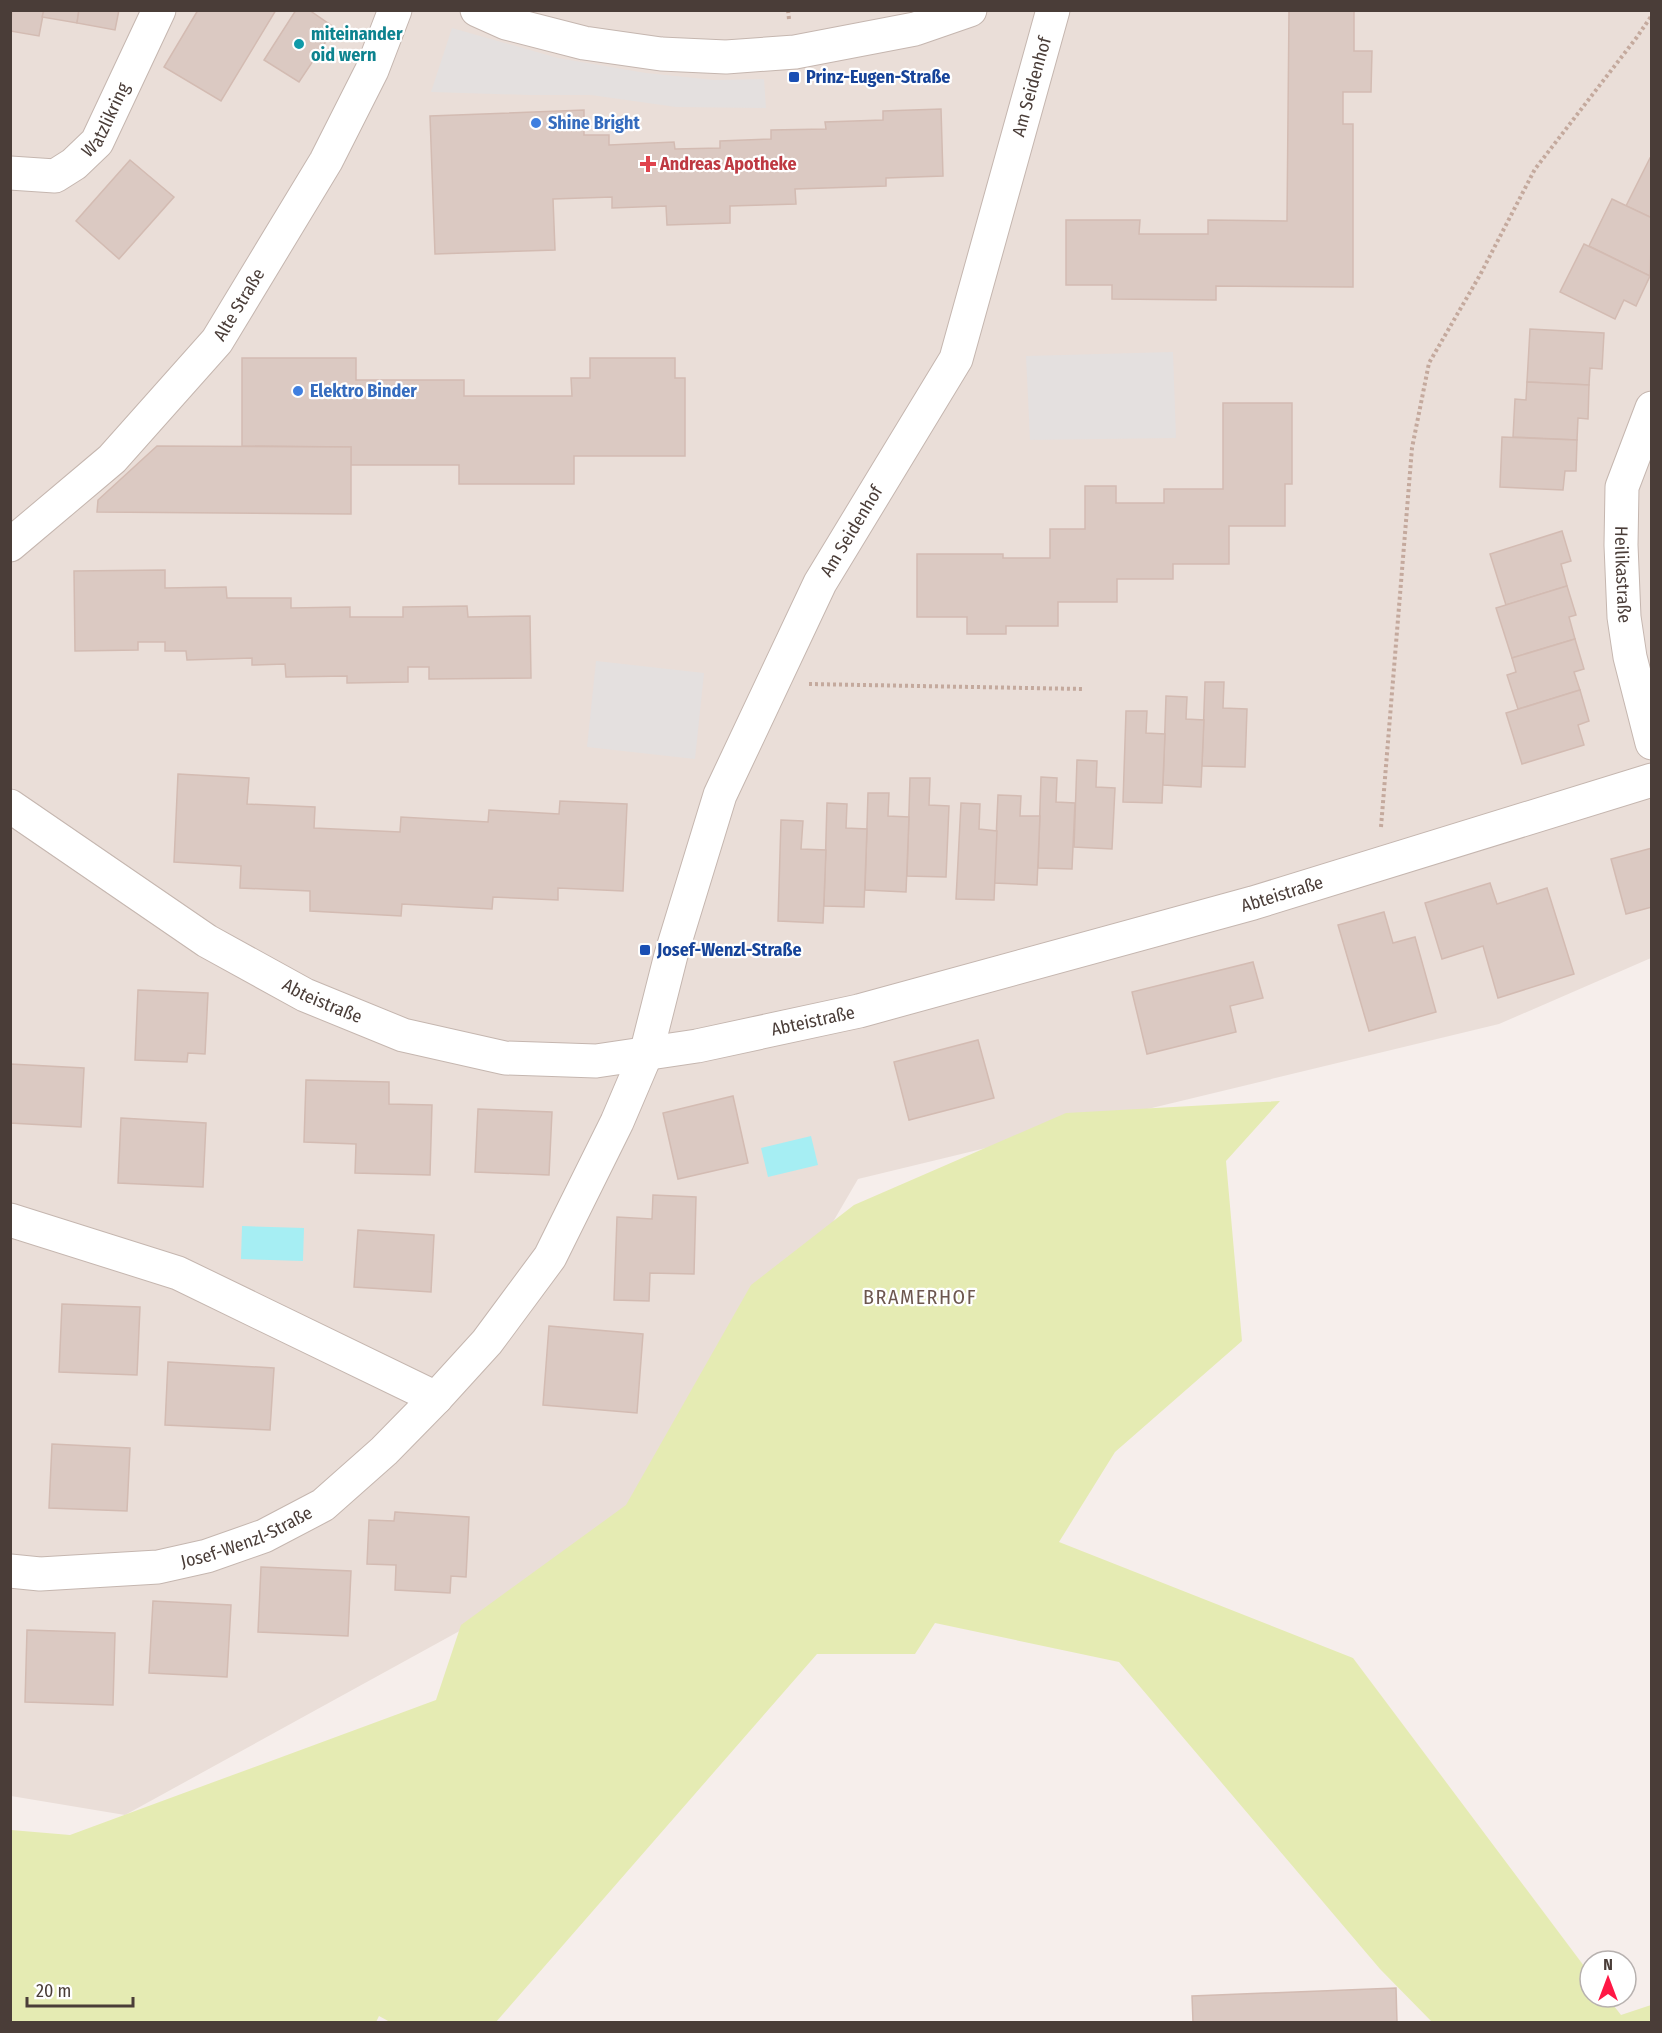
<svg xmlns="http://www.w3.org/2000/svg" width="1662" height="2033" viewBox="0 0 1662 2033" font-family="'Fira Sans Condensed',sans-serif">
  <style>
    .residential { fill: #eaded8 }
    .green { fill: #e5ebb3 }
    .parking { fill: #e4e0df }
    .water { fill: #a6eef3 }
    .building { fill: #dbc9c2; stroke: #d3bbb2; stroke-width: 1.5 }
    .lines { fill: none; stroke-linecap: round; stroke-linejoin: round }
    .minor-casing { stroke: #c5b6af; stroke-width: 35 }
    .path { stroke: #c4a99d; stroke-width: 4; stroke-dasharray: 3 3; stroke-linecap: butt }
    .minor { stroke: #fff; stroke-width: 33 }
    .culture-dot { fill: #0f9aa8; stroke: #fff; stroke-width: 2 }
    .transit-dot { fill: #1a4fb4; stroke: #fff; stroke-width: 2 }
    .shop-dot { fill: #3f7fe0; stroke: #fff; stroke-width: 2 }
    .health-dot { fill: #e0444e; stroke: #fff; stroke-width: 2 }
    .labels { text-anchor: middle; dominant-baseline: central; stroke-width: 4.5; stroke-linejoin: round; paint-order: stroke }
    .culture-label { font-size: 18px; font-weight: bold; fill: #0d838f; stroke: #fff; text-anchor: start }
    .transit-label { font-size: 18px; font-weight: bold; fill: #164399; stroke: #fff; text-anchor: start }
    .street-label { font-size: 18px; fill: #4a3d38; stroke: #fff }
    .shop-label { font-size: 18px; font-weight: bold; fill: #366cbe; stroke: #fff; text-anchor: start }
    .health-label { font-size: 18px; font-weight: bold; fill: #be3a42; stroke: #fff; text-anchor: start }
    .neighbourhood-label { font-size: 20px; letter-spacing: 1.5px; fill: #6d574f; stroke: #fff }
  </style>
  <rect width="100%" height="100%" fill="#f6eeeb"/>
  <path class="residential" d="M10,11H1651V958L1499,1024L858,1179L658,1522L125,1815L11,1796Z"/>
  <path class="green" d="M1280,1101L1226,1161L1242,1341L1115,1452L1059,1542L1353,1658L1590,1974V1997H1607L1621,2015L1651,2005V2022H1432L1380,1969L1119,1662L935,1623L915,1654H817L496,2022H390L379,2016L376,2022H11V1830L70,1835L436,1700L461,1625L626,1505L751,1285L854,1205L1066,1113Z"/>
  <g class="parking">
    <path d="M452,28L558,58L646,73L714,80L764,79L766,108L676,107L591,95H529L431,92Z"/>
    <path d="M1173,352L1176,438L1030,440L1026,356Z"/>
    <path d="M596,661L704,673L695,759L587,747Z"/>
  </g>
  <g class="water">
    <path d="M811,1136L818,1165L768,1177L761,1148Z"/>
    <path d="M242,1226L304,1228L303,1261L241,1259Z"/>
  </g>
  <g class="building">
    <path d="M12,10H44L39,36L10,31Z"/>
    <path d="M44,10H79L77,23L42,17Z"/>
    <path d="M79,10H119L115,30L77,23Z"/>
    <path d="M198,10H276L221,101L164,67Z"/>
    <path d="M296,10H309L335,28L299,82L264,60Z"/>
    <path d="M1289,10H1354V51H1372L1371,92H1343V124H1353V287L1216,286V300L1112,299V285H1066V220H1140L1139,234H1208V220L1287,221Z"/>
    <path d="M941,109L943,176L886,178V186L795,189L796,204L730,206V223L667,225L666,206L612,208V197L553,199L555,250L435,254L430,116L584,110V135H609V145L674,142L675,149L720,148V141L771,139V130L826,129L825,122L883,120V111Z"/>
    <path d="M1650,158L1652,159V218L1626,206Z"/>
    <path d="M130,160L174,197L119,259L76,221Z"/>
    <path d="M1612,199L1652,218L1650,276L1589,246Z"/>
    <path d="M1584,244L1650,276L1636,306L1624,300L1615,319L1560,292Z"/>
    <path d="M1530,329L1604,333L1602,369L1590,368L1589,385L1527,382Z"/>
    <path d="M242,358H356V380H464V396H572L571,378H590V358H675V378H685V456H574V484H459V465H351V447L242,446Z"/>
    <path d="M1527,382L1589,385L1588,419L1578,418L1577,440L1513,437L1515,399L1526,400Z"/>
    <path d="M1223,403H1292V484H1285V526H1229V564H1173V579H1117V602H1058V626H1006V634H967V617H917V554H1003V558H1050V529H1085V486H1116V503H1164V489H1223Z"/>
    <path d="M1502,437L1577,440L1576,471H1565L1563,490L1500,487Z"/>
    <path d="M157,446L351,447V514L97,512L98,500Z"/>
    <path d="M1562,531L1571,561L1561,564L1567,586L1506,605L1490,554Z"/>
    <path d="M165,570V588L226,587L227,598H291V608L350,607V617H403V607L467,606L468,617L530,616L531,678L429,679V667H408V682L347,683V676L286,677L285,664L252,665V658L187,660L186,651H165V642H138V650L75,651L74,571Z"/>
    <path d="M1567,586L1576,615L1569,617L1575,639L1512,658L1496,608Z"/>
    <path d="M1575,639L1584,669L1574,672L1580,690L1518,709L1507,675L1516,672L1512,658Z"/>
    <path d="M1205,682H1224L1223,708L1247,709L1245,767L1202,766Z"/>
    <path d="M1580,690L1589,721L1578,725L1584,745L1522,764L1506,713Z"/>
    <path d="M1166,696L1187,697L1186,719L1204,720L1201,787L1163,785Z"/>
    <path d="M1126,711H1147L1146,733L1165,734L1162,803L1123,802Z"/>
    <path d="M1077,760L1097,761L1096,787L1115,788L1112,849L1074,847Z"/>
    <path d="M178,774L249,778L247,804L315,807L314,828L400,832L401,817L488,822L489,810L559,814L560,801L627,804L623,891L558,888V900L493,897L492,909L402,904L401,916L310,911V891L240,888L241,866L174,862Z"/>
    <path d="M1041,777L1057,778L1056,802L1075,803L1072,869L1038,868Z"/>
    <path d="M910,778H930L929,805L949,806L946,877L907,876Z"/>
    <path d="M868,793H889L888,816L909,817L906,892L865,890Z"/>
    <path d="M998,795L1021,796L1020,816H1040L1037,885L994,883Z"/>
    <path d="M827,803L847,804L846,828L867,829L864,907L824,906Z"/>
    <path d="M961,803L980,804L979,829L997,831L994,900L956,899Z"/>
    <path d="M781,820L803,821L801,849L826,850L823,923L778,921Z"/>
    <path d="M1652,848V907L1626,914L1611,859Z"/>
    <path d="M1490,883L1497,904L1547,888L1574,974L1498,998L1483,946L1442,959L1425,903Z"/>
    <path d="M1384,912L1393,943L1415,937L1436,1012L1369,1031L1338,925Z"/>
    <path d="M1253,962L1263,998L1230,1006L1236,1032L1147,1054L1132,992Z"/>
    <path d="M138,990L208,993L205,1054L188,1053L187,1062L135,1060Z"/>
    <path d="M978,1040L994,1098L909,1120L894,1062Z"/>
    <path d="M10,1064L84,1068L81,1127L10,1123Z"/>
    <path d="M306,1080L389,1082V1104L432,1105L430,1175L355,1173L356,1144L304,1142Z"/>
    <path d="M733,1096L748,1163L678,1179L663,1113Z"/>
    <path d="M478,1109L552,1112L549,1175L475,1172Z"/>
    <path d="M121,1118L206,1123L203,1187L118,1183Z"/>
    <path d="M653,1195L696,1197L694,1274L650,1273L649,1301L614,1300L617,1217L652,1219Z"/>
    <path d="M358,1230L434,1235L431,1292L354,1287Z"/>
    <path d="M62,1304L140,1307L137,1375L59,1372Z"/>
    <path d="M549,1326L643,1334L637,1413L543,1405Z"/>
    <path d="M168,1362L274,1368L270,1430L165,1425Z"/>
    <path d="M52,1444L130,1448L127,1511L49,1508Z"/>
    <path d="M395,1512L469,1517L466,1577L451,1576L450,1593L395,1590L396,1565L367,1564L369,1520L394,1521Z"/>
    <path d="M261,1567L351,1571L348,1636L258,1632Z"/>
    <path d="M153,1601L231,1605L227,1677L149,1673Z"/>
    <path d="M27,1630L115,1633L113,1705L25,1702Z"/>
    <path d="M1396,1988L1397,2022H1193L1192,1996Z"/>
  </g>
  <g class="lines">
    <defs>
      <g id="minor">
        <path d="M477,10L506,23L584,43L661,54L726,57L795,52L915,29L970,10"/>
        <path id="s1" d="M10,173L55,176L74,164L97,142L159,10"/>
        <path id="s2" d="M1652,408L1622,487L1621,545L1624,617L1630,657L1652,743"/>
        <path id="s3" d="M10,545L112,459L217,341L326,161L372,70L395,10"/>
        <path id="s4" d="M10,806L207,941L305,995L403,1035L505,1058L596,1061L697,1046L859,1011L1253,903L1652,780"/>
        <path d="M10,1220L178,1273L436,1398"/>
        <path id="s5" d="M10,1571L40,1574L158,1567L207,1556L264,1536L323,1505L384,1451L436,1398L487,1342L550,1257L617,1122L646,1054L671,955L720,795L820,583L956,359L1053,10"/>
      </g>
    </defs>
    <use href="#minor" class="minor-casing"/>
    <g class="path">
      <path d="M788,10L789,19"/>
      <path d="M809,684L1083,689"/>
      <path d="M1381,827L1412,448L1429,363L1480,275L1535,169L1637,37L1652,15"/>
    </g>
    <use href="#minor" class="minor"/>
  </g>
  <circle class="culture-dot" cx="299" cy="44" r="6"/>
  <g class="transit-dot">
    <rect x="788" y="71" width="12" height="12" rx="3"/>
    <rect x="639" y="944" width="12" height="12" rx="3"/>
  </g>
  <g class="shop-dot">
    <circle cx="536" cy="123" r="6"/>
    <circle cx="298" cy="391" r="6"/>
  </g>
  <path class="health-dot" d="M645 155h6v6h6v6h-6v6h-6v-6h-6v-6h6z"/>
  <g class="labels">
    <g class="culture-label">
      <text x="311" y="34">miteinander<tspan x="311" dy="21">oid wern</tspan></text>
    </g>
    <g class="transit-label">
      <text x="806" y="77">Prinz-Eugen-Straße</text>
      <text x="657" y="950">Josef-Wenzl-Straße</text>
    </g>
    <g class="street-label">
      <text stroke="none"><textPath href="#s5" startOffset="1936">Am Seidenhof</textPath></text>
      <text stroke="none"><textPath href="#s1" startOffset="123">Watzlikring</textPath></text>
      <text stroke="none"><textPath href="#s3" startOffset="334">Alte Straße</textPath></text>
      <text stroke="none"><textPath href="#s5" startOffset="1452">Am Seidenhof</textPath></text>
      <text stroke="none"><textPath href="#s2" startOffset="172">Heilikastraße</textPath></text>
      <text stroke="none"><textPath href="#s4" startOffset="1359">Abteistraße</textPath></text>
      <text stroke="none"><textPath href="#s4" startOffset="369">Abteistraße</textPath></text>
      <text stroke="none"><textPath href="#s4" startOffset="873">Abteistraße</textPath></text>
      <text stroke="none"><textPath href="#s5" startOffset="242">Josef-Wenzl-Straße</textPath></text>
    </g>
    <g class="shop-label">
      <text x="548" y="123">Shine Bright</text>
      <text x="310" y="391">Elektro Binder</text>
    </g>
    <g class="health-label">
      <text x="660" y="164">Andreas Apotheke</text>
    </g>
    <g class="neighbourhood-label">
      <text x="920" y="1297">BRAMERHOF</text>
    </g>
  </g>
  <rect width="1662" height="2033" fill="none" stroke="#4a3d38" stroke-width="24"/>
  <g transform="translate(1608 1979)"><circle r="28" fill="#ffffff" stroke="#b7b1af" stroke-width="1.5"/>
  <path d="M0-4.5L10 22L0 15L-10 22Z" fill="#ff1845"/>
  <text y="-9" font-size="16" font-weight="bold" text-anchor="middle" fill="#4a3d38">N</text>
  </g>
  <path d="M27 1997v9h106v-9" fill="none" stroke="#4a3d38" stroke-width="3"/>
  <text x="36" y="1997" font-size="18" fill="#4a3d38" stroke="#ffffff" stroke-width="4.5" paint-order="stroke">20 m</text>
</svg>
